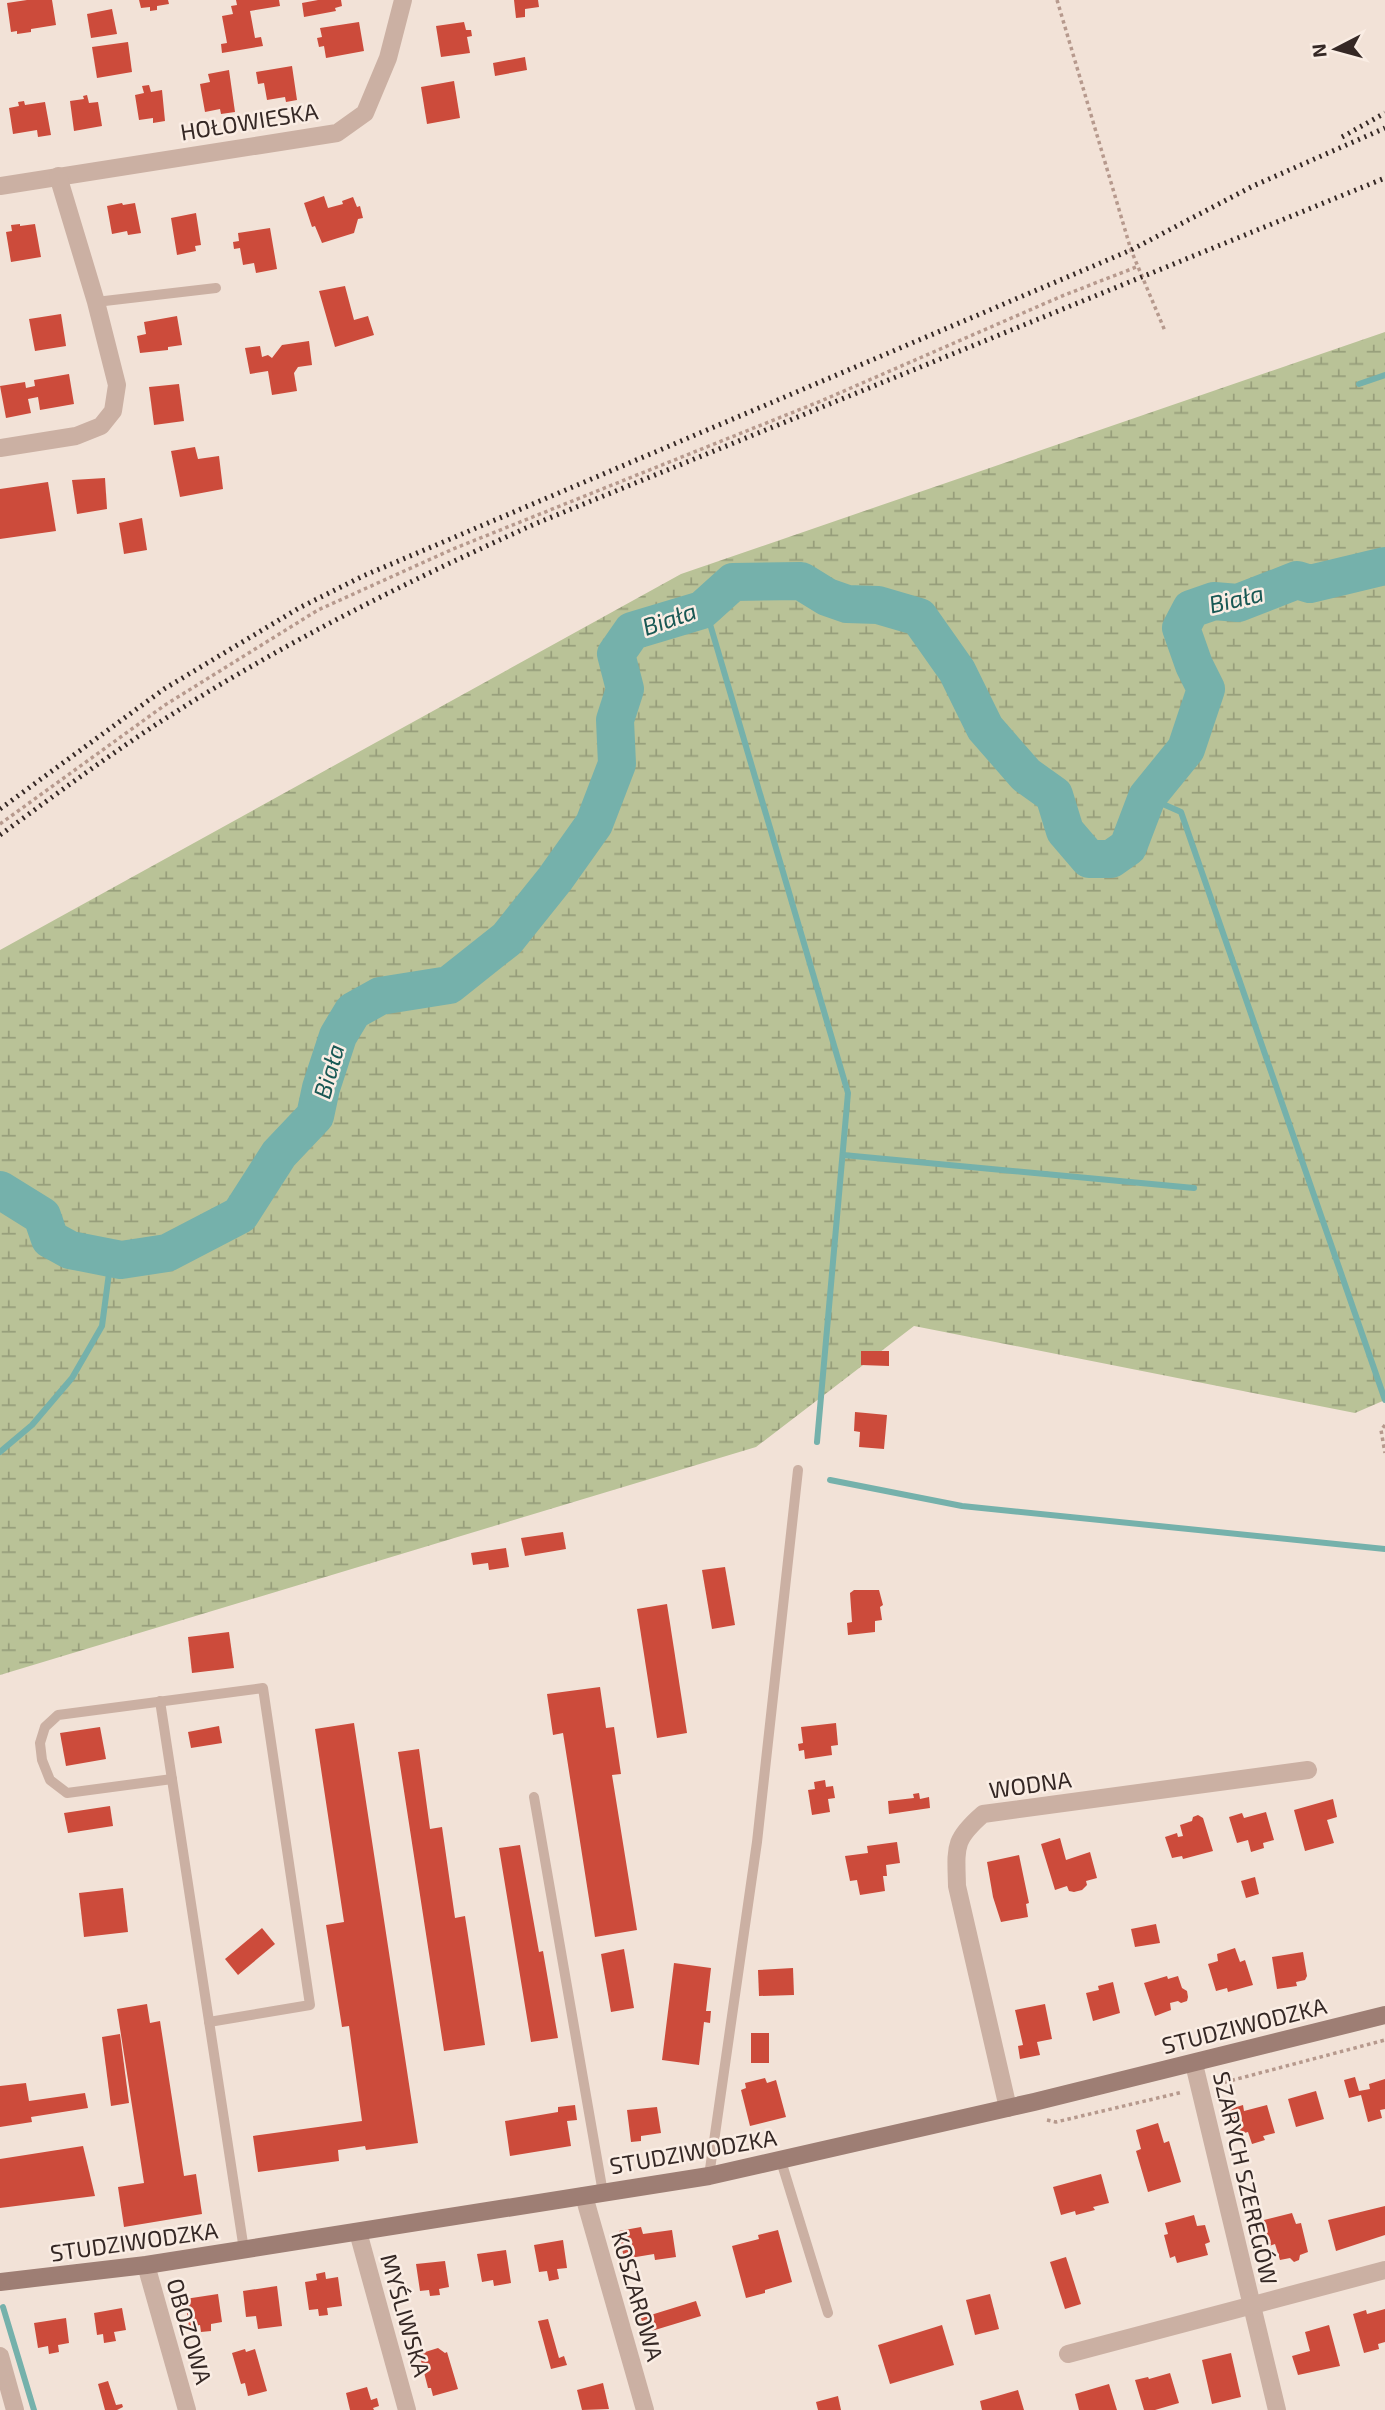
<svg xmlns="http://www.w3.org/2000/svg" width="1385" height="2410" viewBox="0 0 1385 2410" font-family="'Exo 2',sans-serif">
  <style>
    .wetland { fill: url(#wetland-marsh) }
    .lines { fill: none; stroke-linecap: round; stroke-linejoin: round }
    .stream { stroke: #75b1ab; stroke-width: 6 }
    .river { stroke: #75b1ab; stroke-width: 38 }
    .building { fill: #cc4b3b }
    .path { stroke: #b6998d; stroke-width: 3.5; stroke-dasharray: 3.5 3.5; stroke-linecap: butt }
    .lane { stroke: #cbb0a3; stroke-width: 10 }
    .street { stroke: #cbb0a3; stroke-width: 18 }
    .secondary { stroke: #9e7e74; stroke-width: 18 }
    .rail { stroke: #352825; stroke-width: 5; stroke-dasharray: 2 5; stroke-linecap: butt }
    .labels { text-anchor: middle; dominant-baseline: central; stroke-width: 5; stroke-linejoin: round; paint-order: stroke }
    .street-label { font-size: 23px; fill: #352825; stroke: #faede4 }
    .water-label { font-size: 24px; font-style: italic; fill: #195854; stroke: #faede4 }
  </style>
  <defs>
    <pattern id="wetland-marsh" width="20" height="14" patternUnits="userSpaceOnUse" patternTransform="scale(1.75)"><rect width="20" height="14" fill="#b9c297"/><path d="M1 5h8M5 5V1M11 12h8M15 12V8" fill="none" stroke="#979e7b"/></pattern>
  </defs>
  <rect width="100%" height="100%" fill="#f2e2d7"/>
  <path class="wetland" d="M1385,332V1400L1355,1413L914,1326L756,1447L0,1675V950L681,574Z"/>
  <g class="lines">
    <g class="stream">
      <path d="M1359,384L1385,375"/>
      <path d="M705,607L848,1093L817,1442"/>
      <path d="M1147,797L1181,812L1385,1400"/>
      <path d="M843,1155L1194,1188"/>
      <path d="M0,1452L32,1425L72,1378L102,1326L111,1258"/>
      <path d="M830,1480L962,1506L1385,1549"/>
      <path d="M3,2307L34,2410"/>
    </g>
    <path class="river" d="M0,1190L42,1216L50,1239L70,1250L121,1260L167,1253L240,1215L279,1154L315,1116L321,1088L338,1036L353,1011L380,996L449,985L507,939L555,879L594,824L617,764L615,720L625,689L616,654L632,631L702,610L733,582L801,581L827,597L847,604L878,605L919,617L957,671L985,728L1026,775L1054,795L1065,831L1089,859H1111L1128,847L1147,797L1186,749L1206,689L1194,665L1181,628L1191,609L1214,601L1238,603L1297,580L1310,584L1385,566"/>
  </g>
  <g class="building">
    <path d="M27,0H52L56,25L31,29V32L17,34V31L11,32L7,3Z"/>
    <path d="M139,0H168L169,4L157,6V10L150,11V7L141,8Z"/>
    <path d="M236,0H279L280,6L250,11L255,38L261,37L263,46L222,53L221,44L227,43L222,16L233,14L231,6L237,5Z"/>
    <path d="M318,0H341L342,6L335,8L336,11L304,17L302,3Z"/>
    <path d="M514,0H538L539,7L525,9V17L516,18Z"/>
    <path d="M112,9L117,34L91,38L87,14Z"/>
    <path d="M359,22L364,51L326,58L324,46L319,47L317,38L322,37L320,28Z"/>
    <path d="M464,22L466,30H471L472,36L467,37L470,53L441,57L436,26Z"/>
    <path d="M128,42L132,72L97,78L92,47Z"/>
    <path d="M525,57L527,70L495,76L493,63Z"/>
    <path d="M292,66L297,100L286,102L285,97L267,100L264,83L258,84L256,72Z"/>
    <path d="M229,70L235,112L221,114L220,109L205,112L200,84L210,82L208,74Z"/>
    <path d="M454,81L460,118L427,124L421,87Z"/>
    <path d="M149,85L151,92L162,90L165,121L153,123V118L139,120L135,95L144,93L142,86Z"/>
    <path d="M87,95L89,103L98,102L102,126L74,131L70,101L84,99L83,96Z"/>
    <path d="M24,101L25,105L45,102L51,135L38,137L37,130L13,134L9,108L19,106L18,102Z"/>
    <path d="M324,196L328,208L343,204L342,201L353,197L357,207L360,206L363,218L358,219L354,233L322,243L315,226L312,227L304,203Z"/>
    <path d="M122,203L123,205L135,203L141,233L128,235L127,231L112,234L107,206Z"/>
    <path d="M196,213L201,245L195,246L196,251L177,255L171,218Z"/>
    <path d="M20,224V226L35,224L41,257L11,262L6,232L12,231L11,225Z"/>
    <path d="M270,228L277,269L256,273L254,263L243,265L240,248L234,249L233,242L239,241L238,233Z"/>
    <path d="M345,286L354,320L368,316L374,335L335,347L319,291Z"/>
    <path d="M61,314L66,346L35,351L29,319Z"/>
    <path d="M177,316L182,345L168,347V350L140,353L137,336L146,334L144,322Z"/>
    <path d="M309,341L312,365L298,367L294,373L297,391L272,395L268,371L250,374L245,348L260,346L262,357L268,355L272,358L282,345Z"/>
    <path d="M69,374L74,404L40,410L38,397L28,399L31,413L6,418L0,386L25,382L26,388L35,386L34,380Z"/>
    <path d="M179,384L184,421L154,425L149,387Z"/>
    <path d="M195,447L198,459L219,456L223,489L180,497L171,451Z"/>
    <path d="M105,478L107,509L77,514L72,480Z"/>
    <path d="M48,482L56,531L0,539V489Z"/>
    <path d="M142,518L147,550L124,554L119,523Z"/>
    <path d="M861,1351H889V1366L861,1365Z"/>
    <path d="M855,1412L887,1415L884,1449L859,1447L860,1432L854,1431Z"/>
    <path d="M563,1532L566,1549L525,1556L521,1538Z"/>
    <path d="M506,1548L509,1567L489,1570L488,1563L473,1565L471,1553Z"/>
    <path d="M725,1567L735,1625L712,1629L702,1570Z"/>
    <path d="M854,1590H879L883,1605L880,1607L882,1620L875,1621V1632L848,1635L847,1623L852,1622L850,1593Z"/>
    <path d="M667,1604L687,1733L657,1738L637,1609Z"/>
    <path d="M229,1632L234,1668L192,1673L188,1637Z"/>
    <path d="M600,1687L606,1728L614,1727L621,1774L612,1775L637,1930L595,1937L563,1733L553,1735L547,1694Z"/>
    <path d="M354,1723L418,2143L366,2150L365,2146L338,2150L339,2161L258,2172L253,2136L362,2121L349,2026L342,2027L326,1925L344,1922L315,1729Z"/>
    <path d="M836,1723L838,1745L831,1746L832,1755L805,1759L804,1750L799,1751L798,1744L803,1743L801,1727Z"/>
    <path d="M219,1726L222,1743L191,1748L188,1732Z"/>
    <path d="M100,1727L106,1759L66,1766L60,1733Z"/>
    <path d="M419,1749L430,1829L442,1827L455,1918L465,1916L485,2045L444,2051L398,1752Z"/>
    <path d="M825,1780L826,1787L833,1786L835,1798L828,1799L830,1812L812,1815L808,1790L815,1789L814,1782Z"/>
    <path d="M919,1793L920,1799L929,1797L930,1808L889,1814L888,1801L914,1798L913,1794Z"/>
    <path d="M1333,1799L1337,1817L1327,1820L1334,1843L1305,1851L1294,1810Z"/>
    <path d="M110,1806L113,1826L68,1833L64,1813Z"/>
    <path d="M1266,1812L1274,1840L1263,1843L1264,1848L1251,1852L1248,1840L1237,1843L1229,1817L1242,1813L1244,1818Z"/>
    <path d="M1198,1815L1203,1818L1213,1851L1183,1859L1182,1856L1172,1858L1165,1837L1177,1833L1178,1837L1183,1836L1180,1825L1192,1821L1193,1817Z"/>
    <path d="M1060,1838L1066,1860L1090,1852L1097,1878L1086,1881L1087,1885L1082,1890L1074,1892L1069,1891L1067,1886L1055,1890L1041,1844Z"/>
    <path d="M897,1842L900,1863L886,1865L887,1876H883L885,1891L860,1895L857,1880L850,1881L845,1856L868,1853L867,1846Z"/>
    <path d="M520,1845L539,1952L543,1951L558,2038L531,2042L499,1848Z"/>
    <path d="M1019,1855L1029,1903L1026,1904L1028,1917L1001,1922L993,1897L987,1862Z"/>
    <path d="M1255,1877L1259,1894L1246,1898L1241,1881Z"/>
    <path d="M123,1888L128,1932L84,1937L79,1893Z"/>
    <path d="M1156,1924L1160,1943L1135,1947L1131,1929Z"/>
    <path d="M262,1928L275,1944L238,1975L225,1959Z"/>
    <path d="M1235,1948L1240,1962L1245,1960L1253,1985L1228,1992L1227,1988L1216,1991L1208,1964L1218,1961L1217,1954Z"/>
    <path d="M624,1949L634,2008L611,2012L601,1954Z"/>
    <path d="M1303,1952L1307,1976L1305,1980L1296,1982L1297,1986L1277,1989L1272,1957Z"/>
    <path d="M674,1963L711,1968L706,2011H711L710,2023L704,2022L699,2065L662,2060Z"/>
    <path d="M793,1968L794,1995L759,1996L758,1970Z"/>
    <path d="M1167,1976L1168,1979L1178,1976L1182,1988L1187,1991L1188,1997L1187,2001L1181,2003L1178,2001L1170,2003L1171,2010L1155,2016L1144,1983Z"/>
    <path d="M1113,1982L1120,2013L1093,2021L1086,1993L1099,1990L1098,1986Z"/>
    <path d="M147,2004L150,2023L160,2021L184,2176L196,2174L202,2214L124,2227L118,2187L144,2183L117,2009Z"/>
    <path d="M1045,2004L1052,2039L1037,2042L1040,2055L1020,2059L1018,2046L1023,2045L1015,2010Z"/>
    <rect x="751" y="2033" width="18" height="30"/>
    <path d="M120,2034L129,2103L111,2106L102,2037Z"/>
    <path d="M1355,2077L1359,2091L1370,2089L1369,2084L1385,2079V2109L1380,2110L1382,2118L1368,2122L1361,2095L1349,2098L1344,2080Z"/>
    <path d="M765,2078L767,2083L776,2080L786,2117L750,2126L741,2090L746,2088L745,2083Z"/>
    <path d="M26,2083L29,2101L85,2093L88,2108L31,2117L32,2122L0,2127V2086Z"/>
    <path d="M1316,2091L1324,2119L1296,2127L1288,2099Z"/>
    <path d="M575,2105L577,2120L567,2121L571,2146L510,2156L505,2121L558,2112V2107Z"/>
    <path d="M1243,2105L1244,2111L1267,2105L1275,2133L1263,2136L1265,2140L1252,2144L1248,2132L1237,2135L1230,2109Z"/>
    <path d="M657,2107L661,2133L641,2136V2141L631,2142L627,2110Z"/>
    <path d="M1158,2123L1164,2143L1169,2141L1181,2182L1148,2192L1136,2151L1141,2149L1136,2130Z"/>
    <path d="M83,2146L95,2196L0,2208V2159Z"/>
    <path d="M1101,2174L1109,2203L1093,2207L1095,2210L1076,2215L1075,2211L1061,2215L1053,2187Z"/>
    <path d="M1385,2206V2235L1336,2251L1328,2220Z"/>
    <path d="M1292,2213L1296,2224L1301,2223L1308,2252L1300,2255L1299,2260L1294,2262L1290,2258L1280,2260L1275,2244L1269,2246L1264,2220Z"/>
    <path d="M1194,2215L1197,2226L1205,2225L1210,2242L1205,2244L1208,2255L1177,2263L1175,2256L1170,2258L1164,2235L1168,2234L1165,2223Z"/>
    <path d="M641,2227L643,2234L672,2230L676,2257L655,2260L654,2254L624,2259L619,2231Z"/>
    <path d="M778,2230L792,2282L765,2290V2293L746,2298L732,2246L759,2239L758,2235Z"/>
    <path d="M563,2240L567,2268L557,2269L559,2279L549,2281L547,2271L539,2272L534,2245Z"/>
    <path d="M506,2250L511,2283L494,2286L493,2280L482,2282L477,2254Z"/>
    <path d="M1066,2257L1081,2304L1065,2309L1050,2262Z"/>
    <path d="M445,2261L449,2287L439,2289L440,2295L430,2296L429,2290L420,2291L416,2264Z"/>
    <path d="M325,2272L326,2279L338,2277L342,2306L327,2308L328,2315L319,2316L318,2309L309,2310L305,2282L317,2280L316,2274Z"/>
    <path d="M277,2286L282,2326L258,2329L256,2316L246,2317L243,2291Z"/>
    <path d="M218,2294L222,2322L211,2324V2331L201,2332L200,2325L189,2327L185,2299Z"/>
    <path d="M990,2294L999,2329L975,2335L966,2300Z"/>
    <path d="M696,2301L701,2316L645,2333L641,2318Z"/>
    <path d="M122,2308L126,2330L114,2332L116,2341L104,2343L103,2334L97,2335L94,2313Z"/>
    <path d="M1385,2309V2342L1378,2344L1379,2349L1364,2353L1353,2314L1366,2310L1367,2314Z"/>
    <path d="M66,2318L69,2343L58,2345L59,2352L49,2354L48,2346L38,2348L34,2323Z"/>
    <path d="M548,2319L559,2358L564,2356L567,2365L551,2369L538,2321Z"/>
    <path d="M942,2325L954,2365L890,2384L878,2345Z"/>
    <path d="M1329,2325L1340,2366L1298,2375L1292,2356L1310,2351L1305,2332Z"/>
    <path d="M438,2348L445,2353L447,2352L458,2389L433,2396L431,2388H428L420,2357L422,2353Z"/>
    <path d="M245,2349L246,2352L255,2349L267,2391L248,2396L245,2383L241,2384L232,2353Z"/>
    <path d="M1231,2353L1241,2397L1212,2404L1202,2360Z"/>
    <path d="M1170,2373L1179,2403L1155,2410H1144L1135,2380L1148,2377L1149,2379Z"/>
    <path d="M108,2381L116,2405L122,2404L123,2407L117,2410H105L98,2384Z"/>
    <path d="M603,2383L609,2409L582,2410L577,2390Z"/>
    <path d="M1109,2384L1117,2410H1079L1075,2394Z"/>
    <path d="M367,2387L371,2400L377,2398L379,2406L373,2408L374,2410H350L346,2393Z"/>
    <path d="M1018,2390L1024,2410H982L980,2401Z"/>
    <path d="M838,2396L841,2410H818L816,2402Z"/>
  </g>
  <g class="lines">
    <g class="path">
      <path d="M1057,0L1131,250L1165,331"/>
      <path d="M0,824L165,705L318,610L453,549L821,401L1062,296L1139,266"/>
      <path d="M1385,1425L1381,1430L1385,1453"/>
      <path d="M1218,2084L1385,2040"/>
      <path d="M1047,2120L1056,2122L1183,2092"/>
    </g>
    <g class="lane">
      <path d="M96,302L216,288"/>
      <path d="M160,1701L244,2250"/>
      <path d="M172,1779L67,1793L50,1780L42,1760L40,1743L45,1727L58,1715L263,1688L310,2005L209,2022"/>
      <path d="M534,1797L603,2193"/>
      <path d="M781,2161L828,2313"/>
      <path d="M709,2176L757,1842L798,1470"/>
    </g>
    <g class="street">
      <path d="M0,186L337,133L365,113L388,58L403,0"/>
      <path d="M0,448L76,436L101,426L113,411L117,385L96,302L58,176"/>
      <path d="M1194,2064L1277,2410"/>
      <path d="M1008,2108L957,1886C956,1847 953,1840 983,1814L1308,1770"/>
      <path d="M584,2196L645,2410"/>
      <path d="M358,2232L407,2410"/>
      <path d="M146,2265L187,2410"/>
      <path d="M1068,2354L1385,2270"/>
      <path d="M0,2356L15,2410"/>
    </g>
    <path class="secondary" d="M0,2282L146,2265L709,2176L1034,2102L1385,2015"/>
    <g class="rail">
      <path d="M1342,137L1385,113"/>
      <path d="M0,809L164,689L299,608L363,576L1131,250L1253,186L1385,128"/>
      <path d="M0,835C58,793 114,751 174,713C291,639 412,579 537,523L1385,178"/>
    </g>
  </g>
  <g class="labels">
    <g class="street-label">
      <text transform="translate(249 121) rotate(-9)">HOŁOWIESKA</text>
      <text transform="translate(1030 1784) rotate(-8)">WODNA</text>
      <text transform="translate(1244 2025) rotate(-14)">STUDZIWODZKA</text>
      <text transform="translate(693 2151) rotate(-10)">STUDZIWODZKA</text>
      <text transform="translate(1246 2178) rotate(77)">SZARYCH SZEREGÓW</text>
      <text transform="translate(134 2241) rotate(-8)">STUDZIWODZKA</text>
      <text transform="translate(638 2296) rotate(74)">KOSZAROWA</text>
      <text transform="translate(406 2315) rotate(74)">MYŚLIWSKA</text>
      <text transform="translate(190 2331) rotate(74)">OBOZOWA</text>
    </g>
    <g class="water-label">
      <text transform="translate(1236 598) rotate(-13)">Biała</text>
      <text transform="translate(669 618) rotate(-19)">Biała</text>
      <text transform="translate(328 1071) rotate(-74)">Biała</text>
    </g>
  </g>
  <g transform="translate(1336 49) rotate(264)" stroke="#faede4" stroke-width="5" paint-order="stroke">
  <path d="M0-5L12 26L0 18L-12 26Z" fill="#352825"/>
  <text y="-10" font-size="19" font-weight="bold" text-anchor="middle" fill="#352825">N</text>
  </g>
</svg>
